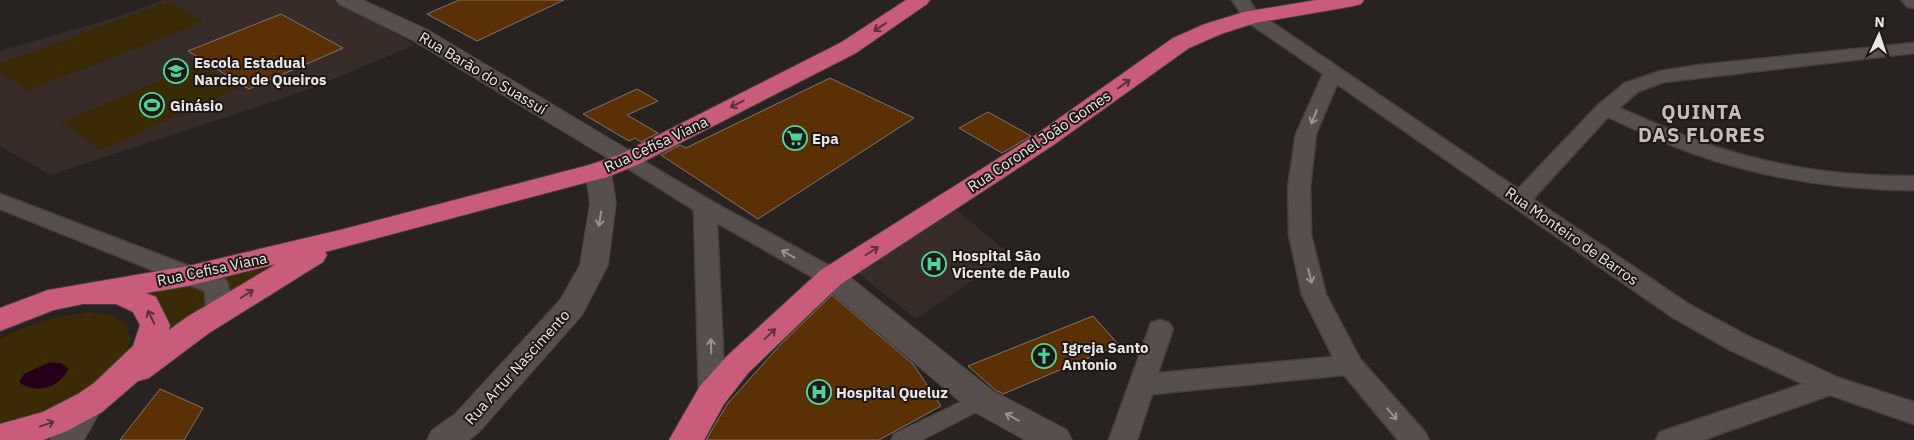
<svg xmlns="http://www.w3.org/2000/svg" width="1914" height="440" viewBox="0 0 1914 440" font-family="'IBM Plex Sans',sans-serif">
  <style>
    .built { fill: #382c29 }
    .green { fill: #3a2a06 }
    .water { fill: #24001a }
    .building { fill: #5c3005; stroke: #7d7773 }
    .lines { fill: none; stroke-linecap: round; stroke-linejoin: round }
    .pedestrian-casing { stroke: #45403f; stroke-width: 2 }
    .minor-casing { stroke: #45403f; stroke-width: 3 }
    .tertiary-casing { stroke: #45403f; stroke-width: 2 }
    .secondary-casing { stroke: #45403f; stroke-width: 2 }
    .trunk-casing { stroke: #45403f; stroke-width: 2 }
    .pedestrian { fill: #564f4e; fill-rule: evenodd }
    .minor { fill: #564f4e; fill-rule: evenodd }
    .tertiary { fill: #564f4e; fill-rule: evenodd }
    .secondary { fill: #564f4e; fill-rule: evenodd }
    .trunk { fill: #c95c78; fill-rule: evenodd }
    .oneway { stroke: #5a3039 }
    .oneway2 { stroke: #9a9393 }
    .labels { text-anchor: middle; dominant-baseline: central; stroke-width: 4; stroke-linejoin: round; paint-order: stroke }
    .poi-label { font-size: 15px; font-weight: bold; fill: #ece7e7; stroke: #1e1817; text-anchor: start }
    .street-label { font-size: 15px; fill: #ece7e7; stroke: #1e1817 }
    .district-label { font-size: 20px; font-weight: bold; letter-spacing: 1px; fill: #c5bdbc; stroke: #1e1817 }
  </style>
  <rect width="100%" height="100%" fill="#282221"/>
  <g class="built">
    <path d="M163,0H335L415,45L302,92L50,175L0,146V51L117,17Z"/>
    <path d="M955,209L1010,254L916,319L858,273Z"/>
  </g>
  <g class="green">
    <path d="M169,1L203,22L27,91L0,71V64Z"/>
    <path d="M199,64L239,88L101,150L62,122Z"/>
    <path d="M322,247L151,351L135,295Z"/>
    <path d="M89,312L112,315L126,325L131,339L125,358L78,401L0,428V339C31,322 54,317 89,312Z"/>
  </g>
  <path class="water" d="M48,363C56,363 62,361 68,369C60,388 35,395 19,382L24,374Z"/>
  <g class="building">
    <path d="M459,0H564L477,41L427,14Z"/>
    <path d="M281,14L343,48L249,89L188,51Z"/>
    <path d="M830,78L914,118L758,219L661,155L680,145L686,148Z"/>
    <path d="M637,89L658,101L627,115L658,133L641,142L635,138L629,141L583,114Z"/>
    <path d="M988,112L1031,136L1002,153L959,128Z"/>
    <path d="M832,295L913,364L941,406L879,440H706L728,403L782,343Z"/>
    <path d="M1093,316L1119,345L1003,394L994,389L968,366Z"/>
    <path d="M160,389L203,408L184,440H120Z"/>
  </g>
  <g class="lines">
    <defs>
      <path id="pedestrian" d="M981,392L988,394L992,400L988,406L922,440H891L894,434Z"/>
      <g id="minor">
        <path d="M1232,0H1249L1258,13L1518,189L1598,105L1625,83L1661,71L1700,65L1914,43V53L1664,82L1639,91L1619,108C1648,120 1677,134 1707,144C1774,167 1843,177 1914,176V190C1838,190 1764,178 1692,153C1664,143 1636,130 1608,117L1533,199L1690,305L1748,336L1839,378L1914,402V424L1830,395L1703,440H1656L1660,432L1803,384L1730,350L1672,317L1337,84L1316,134L1310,187L1311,235L1326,295L1360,359L1425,432L1429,440H1398L1344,375L1152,394L1137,440H1109L1151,323L1160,320L1169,323L1173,329L1158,373L1333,357L1302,295L1289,235L1288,187L1296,134L1323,74L1246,21Z"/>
        <path d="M1901,0H1914V8L1908,7Z"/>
        <path d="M628,154L635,156L713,202L839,271L843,277L839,283L831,285L823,283L717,223L725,395L722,402L712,405L702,402L699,395L694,210L621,164L618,160L621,156Z"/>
        <path d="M0,194L226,280C231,290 233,308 227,318L218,321L209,318L206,312L205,291L0,209Z"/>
      </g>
      <g id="tertiary">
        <path d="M598,163L607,165L611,171L616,203L608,265L582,315L479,432L469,440H427L432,430L455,414L560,300L580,265L590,203L585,171L589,165Z"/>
        <path d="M831,267L841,270L993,391L1067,430L1072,440H1025L969,409L821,284L816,277L821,270Z"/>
        <path d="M86,393L98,397L103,406L84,440H50L74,397Z"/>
      </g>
      <path id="secondary" d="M336,0H363L428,30L637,155L641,160L637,165L628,168L619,165L412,40L339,4Z"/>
      <g id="trunk">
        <path d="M906,0H930L927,4L856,53L637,165L607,177L325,252L327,255L323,262L209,333L149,378L138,381L102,412L67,431L43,440H0V424L43,412L78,394L94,383L133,346L140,325L133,312L116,304H83L54,310L0,331V308L48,290L188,266L340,230L589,165L619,155L840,43ZM276,264L187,317L169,330L170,325L156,297L146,293L188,286Z"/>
        <path d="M1316,0H1364L1361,4L1354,6L1255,23L1221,34L1189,48L1052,146L841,284L749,372L724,404L704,440H669L700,386L727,356L821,270L1034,136L1173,38L1205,24L1244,12Z"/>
      </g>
    </defs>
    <use href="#pedestrian" class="pedestrian-casing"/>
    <use href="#minor" class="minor-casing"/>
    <use href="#tertiary" class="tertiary-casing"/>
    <use href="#secondary" class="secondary-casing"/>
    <use href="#trunk" class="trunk-casing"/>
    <use href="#pedestrian" class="pedestrian"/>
    <use href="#minor" class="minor"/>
    <use href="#tertiary" class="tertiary"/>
    <use href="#secondary" class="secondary"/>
    <use href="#trunk" class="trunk"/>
  </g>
  <defs><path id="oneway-shaft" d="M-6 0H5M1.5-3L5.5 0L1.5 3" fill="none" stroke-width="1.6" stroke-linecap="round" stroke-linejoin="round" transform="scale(1.25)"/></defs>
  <g class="oneway">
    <use href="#oneway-shaft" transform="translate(880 27) rotate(147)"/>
    <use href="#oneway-shaft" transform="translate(1124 84) rotate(-36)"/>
    <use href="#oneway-shaft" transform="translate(737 104) rotate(153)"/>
    <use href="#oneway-shaft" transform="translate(872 251) rotate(-32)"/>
    <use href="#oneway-shaft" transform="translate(247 294) rotate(-32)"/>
    <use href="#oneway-shaft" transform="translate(151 317) rotate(-116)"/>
    <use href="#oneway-shaft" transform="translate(770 334) rotate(-43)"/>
    <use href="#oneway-shaft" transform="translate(47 424) rotate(-20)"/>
  </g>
  <g class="oneway2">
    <use href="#oneway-shaft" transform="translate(1314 117) rotate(113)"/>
    <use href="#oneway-shaft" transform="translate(600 219) rotate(98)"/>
    <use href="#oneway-shaft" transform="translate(788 254) rotate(-151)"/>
    <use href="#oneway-shaft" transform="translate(1310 276) rotate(76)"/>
    <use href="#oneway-shaft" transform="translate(711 346) rotate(-92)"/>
    <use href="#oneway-shaft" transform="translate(1392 414) rotate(49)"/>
    <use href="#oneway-shaft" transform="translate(1012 417) rotate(-151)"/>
  </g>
  <defs>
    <symbol id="school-ring" viewBox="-11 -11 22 22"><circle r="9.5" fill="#1e1817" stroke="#50d398" stroke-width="1.5"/><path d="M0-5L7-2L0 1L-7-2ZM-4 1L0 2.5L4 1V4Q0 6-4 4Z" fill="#50d398"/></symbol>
    <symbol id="stadium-ring" viewBox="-11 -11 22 22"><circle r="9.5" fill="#1e1817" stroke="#50d398" stroke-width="1.5"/><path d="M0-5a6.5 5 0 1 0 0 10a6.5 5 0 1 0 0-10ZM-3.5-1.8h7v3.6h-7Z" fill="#50d398"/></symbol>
    <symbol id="supermarket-ring" viewBox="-11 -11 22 22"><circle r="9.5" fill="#1e1817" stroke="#50d398" stroke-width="1.5"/><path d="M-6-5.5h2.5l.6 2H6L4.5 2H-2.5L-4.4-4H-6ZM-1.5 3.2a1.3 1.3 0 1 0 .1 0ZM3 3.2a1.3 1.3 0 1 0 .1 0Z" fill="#50d398"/></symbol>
    <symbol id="hospital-ring" viewBox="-11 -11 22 22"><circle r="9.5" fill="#1e1817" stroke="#50d398" stroke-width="1.5"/><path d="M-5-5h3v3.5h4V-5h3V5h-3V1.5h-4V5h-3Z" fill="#50d398"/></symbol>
    <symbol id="church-ring" viewBox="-11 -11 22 22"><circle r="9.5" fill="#1e1817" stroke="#50d398" stroke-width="1.5"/><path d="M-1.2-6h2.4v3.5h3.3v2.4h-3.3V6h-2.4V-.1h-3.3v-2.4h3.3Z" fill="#50d398"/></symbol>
  </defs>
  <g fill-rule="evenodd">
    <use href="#school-ring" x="162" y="57" width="28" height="28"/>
    <use href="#stadium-ring" x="138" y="91" width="28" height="28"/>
    <use href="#supermarket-ring" x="781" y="124" width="28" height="28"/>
    <use href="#hospital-ring" x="920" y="250" width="28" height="28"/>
    <use href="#church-ring" x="1030" y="342" width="28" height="28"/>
    <use href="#hospital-ring" x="805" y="378" width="28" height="28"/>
  </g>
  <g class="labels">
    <g class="poi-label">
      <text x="194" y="62">Escola Estadual<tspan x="194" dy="17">Narciso de Queiros</tspan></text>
      <text x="170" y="105">Ginásio</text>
      <text x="812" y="138">Epa</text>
      <text x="952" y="255">Hospital São<tspan x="952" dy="17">Vicente de Paulo</tspan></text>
      <text x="1062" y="347">Igreja Santo<tspan x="1062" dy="17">Antonio</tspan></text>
      <text x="836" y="392">Hospital Queluz</text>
    </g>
    <g class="street-label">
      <text transform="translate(483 73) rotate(31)">Rua Barão do Suassuí</text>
      <text transform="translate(1039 141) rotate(-34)">Rua Coronel João Gomes</text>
      <text transform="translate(656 144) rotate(-25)">Rua Cefisa Viana</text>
      <text transform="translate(1572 236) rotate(35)">Rua Monteiro de Barros</text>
      <text transform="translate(212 269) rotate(-12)">Rua Cefisa Viana</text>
      <text transform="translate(517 367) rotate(-48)">Rua Artur Nascimento</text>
    </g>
    <g class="district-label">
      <text x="1702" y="111">QUINTA<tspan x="1702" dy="23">DAS FLORES</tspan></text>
    </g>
  </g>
  <g transform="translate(1879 35) rotate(3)" stroke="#1e1817" stroke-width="4" paint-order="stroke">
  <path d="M0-4L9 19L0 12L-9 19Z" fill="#ece7e7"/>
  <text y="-8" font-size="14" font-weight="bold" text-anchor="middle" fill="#ece7e7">N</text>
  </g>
</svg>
